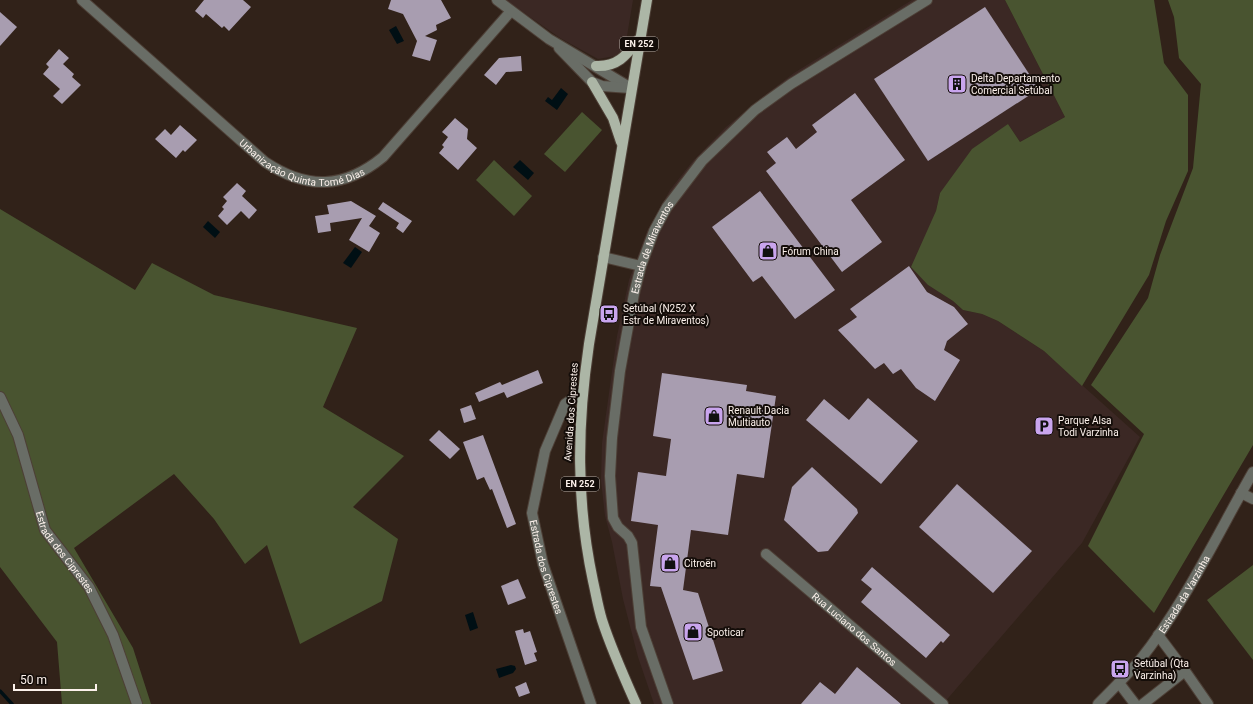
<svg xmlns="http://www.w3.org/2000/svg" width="1253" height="704" viewBox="0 0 1253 704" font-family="Roboto,sans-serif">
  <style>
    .commercial { fill: #3b2824 }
    .green { fill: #495430 }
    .water { fill: #000f14 }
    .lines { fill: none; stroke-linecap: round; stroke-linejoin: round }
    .stream { stroke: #000f14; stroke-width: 3.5 }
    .building { fill: #a89db0 }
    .street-casing { stroke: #4d3f36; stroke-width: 12 }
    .primary-casing { stroke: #4d3f36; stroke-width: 12 }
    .street { stroke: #696d66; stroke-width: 10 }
    .primary { stroke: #acb6a6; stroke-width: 10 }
    .labels { text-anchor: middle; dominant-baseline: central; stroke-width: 4; stroke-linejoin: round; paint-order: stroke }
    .shield { fill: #140d09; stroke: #b6ada7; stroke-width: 1 }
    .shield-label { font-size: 9px; font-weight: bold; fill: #fcf1eb }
    .poi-label { font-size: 10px; fill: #fcf1eb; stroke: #140d09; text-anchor: start }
    .street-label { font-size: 10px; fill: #fcf1eb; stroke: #140d09 }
  </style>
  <rect width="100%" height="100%" fill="#312219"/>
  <g class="commercial">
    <path d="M506,0H633L626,42L621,51L615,56L598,59L560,38Z"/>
    <path d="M912,0H1005L1065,117L1020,142L1008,124L940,193L936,211L928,285L953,301L963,310L982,314L998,321L1044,351L1140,437L1082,543L943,704H654L638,657L623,599L612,542L605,516L601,480L602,443L617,336L629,280L647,231L670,190L692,162L726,127L765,95L794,73Z"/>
  </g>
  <g class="green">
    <path d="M1005,0H1154L1164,63L1188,95V171L1166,221L1149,275L1082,386L1044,351L998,321L982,314L963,310L953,301L928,285L911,267L936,211L940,193L972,149L1008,124L1020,142L1065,117Z"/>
    <path d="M1168,0H1253V445L1154,613L1088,546L1144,434L1091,385L1148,298L1160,255L1193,168L1201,84L1179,58L1174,17Z"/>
    <path d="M582,112L602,130L565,172L544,154Z"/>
    <path d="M494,160L532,196L514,216L476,180Z"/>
    <path d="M0,209L135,290L152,263L214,295L357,328L323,407L404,456L353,507L398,539L382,601L300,644L267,545L245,564L214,519L174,474L74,548L133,648L151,704H62L57,642L0,567Z"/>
    <path d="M1253,565V660L1207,600Z"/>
  </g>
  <g class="water">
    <path d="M396,26L404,41L397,44L389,30Z"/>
    <path d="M561,88L568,94L557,110L545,101L548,97L552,100Z"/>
    <path d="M520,160L534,173L528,180L513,167Z"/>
    <path d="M208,221L220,232L215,238L203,227Z"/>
    <path d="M355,247L362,252L351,268L343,263Z"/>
    <path d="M473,612L478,628L470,631L465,615Z"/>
    <path d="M511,665L515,666L516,669L513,673L499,678L496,669Z"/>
  </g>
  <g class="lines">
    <path class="stream" d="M0,691L12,704"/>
  </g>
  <g class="building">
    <path d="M204,0H243L251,7L229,31L224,26L222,28L206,14L203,18L195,11Z"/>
    <path d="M391,0H441L451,18L436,25L437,30L425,36L437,40L430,61L412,56L417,41L403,14L388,9Z"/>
    <path d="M985,7L1039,89L928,161L874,79Z"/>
    <path d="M0,12L17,27L0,46Z"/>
    <path d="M59,49L69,58L63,64L74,74L72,77L81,85L62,104L53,96L60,89L43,74L49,67L46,64Z"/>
    <path d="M521,56L522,71L506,72L496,85L484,75L499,58Z"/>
    <path d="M855,93L905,160L851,200L882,242L842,272L766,171L776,163L767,152L787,137L796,149L817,132L812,125Z"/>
    <path d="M455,118L468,129L467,139L477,148L458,170L439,153L444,147L442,145L448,137L442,132Z"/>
    <path d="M180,125L197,140L185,152L183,150L176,158L155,139L165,129L171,135Z"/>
    <path d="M237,183L246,191L242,196L257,210L249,219L241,211L227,225L218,216L224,209L222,207L227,201L223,197Z"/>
    <path d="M760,191L835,290L795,319L762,276L753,282L712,227Z"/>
    <path d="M351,201L376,216L369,226L380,233L369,252L349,240L362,218L330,223L331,231L318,233L315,216L329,214L327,205Z"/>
    <path d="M383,202L412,221L403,233L396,228L399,223L378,209Z"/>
    <path d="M909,266L927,292L954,307L968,324L947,341L944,350L960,360L935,401L916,388L901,369L893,374L884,363L875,369L838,330L857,317L850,309Z"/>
    <path d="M538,370L543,383L507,398L504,392L479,402L475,393L500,382L502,385Z"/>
    <path d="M662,373L747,385L746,391L776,396L764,478L737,474L728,535L691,530L683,590L698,593L723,671L693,680L661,587L650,586L658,525L631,521L638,472L666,476L671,439L653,436Z"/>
    <path d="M868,398L918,441L881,484L806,420L824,399L849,420Z"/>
    <path d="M471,405L476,419L464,423L460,409Z"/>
    <path d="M439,430L460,449L450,459L429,440Z"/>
    <path d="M483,435L516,524L507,528L492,489L490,490L484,477L477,480L463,442Z"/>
    <path d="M812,467L857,509L858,513L828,551L818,552L784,520L792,487Z"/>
    <path d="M957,484L1032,551L993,593L919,527Z"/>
    <path d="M872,567L950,635L943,643L941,641L926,658L861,602L872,589L861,580Z"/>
    <path d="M518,579L526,598L508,605L501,586Z"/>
    <path d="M523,629L524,633L530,631L537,652L534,653L537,661L525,665L515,631Z"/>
    <path d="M857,667L901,704H801L820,682L835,694Z"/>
    <path d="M526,682L530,693L519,697L515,687Z"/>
  </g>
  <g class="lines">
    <defs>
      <g id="street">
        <path id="s1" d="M82,0L265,162C307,190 344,189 383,157L511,11"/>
        <path d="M497,0L549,39L631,88"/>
        <path d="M559,48L592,82L602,86L630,88"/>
        <path d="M603,257L641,266"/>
        <path id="s2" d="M583,392L565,404L545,451L532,513L543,564L591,704"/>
        <path id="s3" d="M0,397L18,435L45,530L89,587L113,635L137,704"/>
        <path d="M1241,493L1253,499"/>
        <path id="s4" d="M766,554L943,704"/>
        <path d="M1185,671L1208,704"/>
        <path d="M1119,683L1135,704"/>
        <path id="s5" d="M668,704L641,627L632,543L628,536L618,527L613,518L610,476L612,438L620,371L634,294L641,266L654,231L667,207L702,161L755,110L791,84L927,0"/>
        <path id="s6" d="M1098,704C1112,690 1127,675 1140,660C1184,605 1218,533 1253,472"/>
        <path d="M1143,704L1185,671L1158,635"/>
      </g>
      <g id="primary">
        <path d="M596,66C617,67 626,56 638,40"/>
        <path d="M592,82L613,118L621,142"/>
        <path d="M636,704C624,677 611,648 602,620C598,607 596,594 593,581C576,501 577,425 589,344L647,0"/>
      </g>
    </defs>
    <use href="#street" class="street-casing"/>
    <use href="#primary" class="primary-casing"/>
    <use href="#street" class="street"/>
    <use href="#primary" class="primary"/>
  </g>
  <defs>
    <symbol id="building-square" viewBox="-11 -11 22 22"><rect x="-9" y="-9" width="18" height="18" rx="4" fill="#c9a5ee" stroke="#140d09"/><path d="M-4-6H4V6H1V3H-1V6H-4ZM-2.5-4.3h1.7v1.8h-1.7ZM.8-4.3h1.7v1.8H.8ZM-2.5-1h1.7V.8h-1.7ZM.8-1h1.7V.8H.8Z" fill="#111"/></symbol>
    <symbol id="shop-square" viewBox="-11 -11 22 22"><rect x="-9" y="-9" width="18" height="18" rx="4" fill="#c9a5ee" stroke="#140d09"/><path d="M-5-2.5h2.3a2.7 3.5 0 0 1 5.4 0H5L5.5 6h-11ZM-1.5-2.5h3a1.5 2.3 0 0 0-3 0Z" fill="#111"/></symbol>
    <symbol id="bus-square" viewBox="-11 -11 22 22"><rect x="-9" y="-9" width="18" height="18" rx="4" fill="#c9a5ee" stroke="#140d09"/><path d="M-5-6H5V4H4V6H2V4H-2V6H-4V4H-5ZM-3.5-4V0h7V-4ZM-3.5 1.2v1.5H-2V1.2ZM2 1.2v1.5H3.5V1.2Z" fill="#111"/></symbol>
    <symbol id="parking-square" viewBox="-11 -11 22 22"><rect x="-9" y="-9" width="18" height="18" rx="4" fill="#c9a5ee" stroke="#140d09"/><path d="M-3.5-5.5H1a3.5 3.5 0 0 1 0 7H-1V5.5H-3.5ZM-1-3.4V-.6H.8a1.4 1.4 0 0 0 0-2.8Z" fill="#111"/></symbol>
  </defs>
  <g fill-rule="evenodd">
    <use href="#building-square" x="946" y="73" width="22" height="22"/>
    <use href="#shop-square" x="757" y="240" width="22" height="22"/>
    <use href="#bus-square" x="598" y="303" width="22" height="22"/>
    <use href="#shop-square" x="703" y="405" width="22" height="22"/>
    <use href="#parking-square" x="1033" y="415" width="22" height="22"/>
    <use href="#shop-square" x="659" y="552" width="22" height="22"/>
    <use href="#shop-square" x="682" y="621" width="22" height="22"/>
    <use href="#bus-square" x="1109" y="658" width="22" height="22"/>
  </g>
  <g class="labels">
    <g class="shield">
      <rect x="620" y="37" width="38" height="14" rx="3"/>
      <rect x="561" y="477" width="38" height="14" rx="3"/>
    </g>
    <g class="shield-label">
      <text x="639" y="44">EN 252</text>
      <text x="580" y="484">EN 252</text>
    </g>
    <g class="poi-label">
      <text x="971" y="78">Delta Departamento<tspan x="971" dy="12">Comercial Setúbal</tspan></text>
      <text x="782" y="251">Fórum China</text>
      <text x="623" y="308">Setúbal (N252 X<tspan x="623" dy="12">Estr de Miraventos)</tspan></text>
      <text x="728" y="410">Renault Dacia<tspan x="728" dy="12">Multiauto</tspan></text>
      <text x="1058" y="420">Parque Alsa<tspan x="1058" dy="12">Todi Varzinha</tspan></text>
      <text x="684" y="563">Citroën</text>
      <text x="707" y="632">Spoticar</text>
      <text x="1134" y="663">Setúbal (Qta<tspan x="1134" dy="12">Varzinha)</tspan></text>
    </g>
    <g class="street-label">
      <text stroke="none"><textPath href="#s1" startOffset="281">Urbanização Quinta Tomé Dias</textPath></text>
      <text stroke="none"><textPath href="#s5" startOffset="474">Estrada de Miraventos</textPath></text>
      <text transform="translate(571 412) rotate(-86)">Avenida dos Ciprestes</text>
      <text stroke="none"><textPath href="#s3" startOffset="170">Estrada dos Ciprestes</textPath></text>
      <text stroke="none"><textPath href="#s2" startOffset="192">Estrada dos Ciprestes</textPath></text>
      <text stroke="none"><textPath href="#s6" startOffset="140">Estrada da Varzinha</textPath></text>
      <text stroke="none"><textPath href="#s4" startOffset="116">Rua Luciano dos Santos</textPath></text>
    </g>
  </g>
  <path d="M14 684v6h82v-6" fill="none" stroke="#fcf1eb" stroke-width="2"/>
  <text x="20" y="684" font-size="12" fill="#fcf1eb" stroke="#140d09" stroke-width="3" paint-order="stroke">50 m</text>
</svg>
